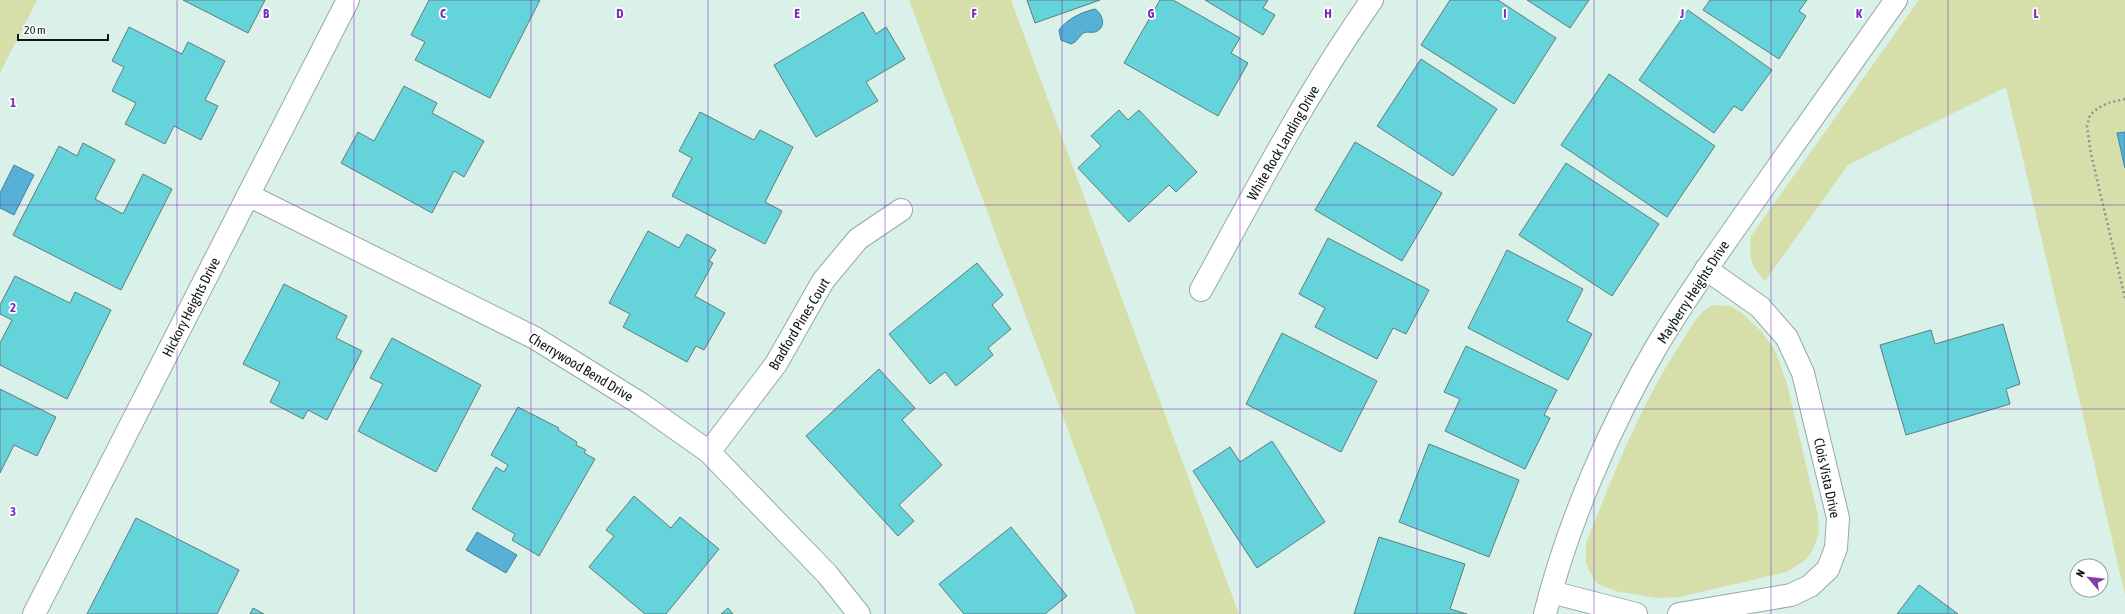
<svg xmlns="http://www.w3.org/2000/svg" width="2125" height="614" viewBox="0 0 2125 614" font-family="'Asap Condensed',sans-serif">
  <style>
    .green { fill: #d6dfaa }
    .water { fill: #57b1d7; stroke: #41829c }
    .building { fill: #65d4da; stroke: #637b7c }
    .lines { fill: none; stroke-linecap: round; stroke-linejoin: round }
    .street-casing { stroke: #95aba3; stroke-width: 24 }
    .secondary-casing { stroke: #95aba3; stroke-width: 24 }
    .path { stroke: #859790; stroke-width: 2.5; stroke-dasharray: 2 3; stroke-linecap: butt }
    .street { stroke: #fff; stroke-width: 22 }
    .secondary { stroke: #fff; stroke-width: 22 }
    .grid { fill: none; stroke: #7b2cbf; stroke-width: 1; stroke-opacity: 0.55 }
    .labels { text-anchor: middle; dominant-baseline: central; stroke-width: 3.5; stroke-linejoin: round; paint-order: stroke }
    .street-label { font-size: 14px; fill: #0d1613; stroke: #fff }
    .grid-label { font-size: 13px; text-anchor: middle; font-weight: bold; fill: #7b2cbf; stroke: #fff; stroke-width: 3.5; stroke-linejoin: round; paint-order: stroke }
  </style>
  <rect width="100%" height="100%" fill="#d9f1e8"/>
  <g class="green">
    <path d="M0,0H37L0,73Z"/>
    <path d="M909,0H1011L1239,614H1136Z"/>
    <path d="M1919,0H2125V132L2117,134L2125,168V595L2006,87L1848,165L1765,281C1750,265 1749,257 1751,236Z"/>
    <path d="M1712,305L1730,306L1742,313L1761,331L1775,350L1787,384L1818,516L1819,532L1813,550L1805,560L1787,572L1679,597L1657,598L1615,591L1596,583L1586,564V543C1614,474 1641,403 1683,340C1691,327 1698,313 1712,305Z"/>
  </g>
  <g class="water">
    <path d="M1095,9C1103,14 1107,28 1095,32C1091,33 1087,31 1083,33L1075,42L1071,44L1061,40L1059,30C1067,19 1082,12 1095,9Z"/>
    <path d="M2125,132V168L2117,133Z"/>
    <path d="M14,165L34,175L14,215L0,208V193Z"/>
    <path d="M477,532L517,555L506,573L466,550Z"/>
  </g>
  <g class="building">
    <path d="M183,0H265L248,33Z"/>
    <path d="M429,0H540L490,98L415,60L425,42L411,35Z"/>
    <path d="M1027,0H1100L1035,23Z"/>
    <path d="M1160,0H1173L1240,38L1231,53L1248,63L1218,116L1124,63Z"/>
    <path d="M1205,0H1268L1263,8L1275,15L1263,35Z"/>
    <path d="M1450,0H1498L1556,38L1514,104L1421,45Z"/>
    <path d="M1527,0H1589L1570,28Z"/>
    <path d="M1710,0H1807L1799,11L1806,16L1779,59L1703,10Z"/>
    <path d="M1688,10L1772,70L1742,111L1734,106L1714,133L1639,80Z"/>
    <path d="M863,12L876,34L886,27L905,59L866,82L878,101L816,137L774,65Z"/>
    <path d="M129,27L182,54L188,42L225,61L205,100L218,106L201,140L174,126L165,144L125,124L136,103L112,91L124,67L112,61Z"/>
    <path d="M1421,59L1497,109L1453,176L1377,126Z"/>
    <path d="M1609,74L1715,146L1667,217L1561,145Z"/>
    <path d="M404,86L437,103L432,113L484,141L464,177L454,171L432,213L341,163L358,132L374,141Z"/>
    <path d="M1119,110L1128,120L1139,110L1197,172L1176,192L1169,185L1129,222L1078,168L1101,146L1091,136Z"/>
    <path d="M700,112L754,140L760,130L793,147L765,202L782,211L765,244L672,196L692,158L679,151Z"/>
    <path d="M1355,142L1442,193L1402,261L1315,210Z"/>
    <path d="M83,143L115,160L95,199L123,214L143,174L172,189L121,290L13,235L59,146L77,156Z"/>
    <path d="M1566,163L1659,224L1612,296L1519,235Z"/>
    <path d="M648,231L679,248L687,234L716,250L709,261L713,263L695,296L725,313L704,350L696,346L687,362L623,327L630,314L609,303Z"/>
    <path d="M1328,238L1429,290L1406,334L1393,328L1377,359L1315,327L1325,308L1299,294Z"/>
    <path d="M1507,250L1583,289L1567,321L1592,334L1568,380L1468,328Z"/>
    <path d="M977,263L1003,295L992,305L1011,329L988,348L993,355L956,386L945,372L930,384L889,334Z"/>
    <path d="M15,276L70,303L75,292L111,310L67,399L0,365V343L12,320L0,314V305Z"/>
    <path d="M284,284L347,316L336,338L362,351L327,420L308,410L303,419L270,402L280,382L243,364Z"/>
    <path d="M2003,324L2020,384L2006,389L2010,404L1906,435L1880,345L1931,330L1935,344Z"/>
    <path d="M1282,333L1377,381L1341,452L1246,404Z"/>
    <path d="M392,338L481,385L436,472L358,431L383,384L370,378Z"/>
    <path d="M1466,346L1557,390L1544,415L1550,418L1525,469L1445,431L1460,399L1444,392Z"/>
    <path d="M879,369L915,408L902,420L942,465L899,505L914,521L898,536L806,436Z"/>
    <path d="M0,389L56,417L37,456L14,445L0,473Z"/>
    <path d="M518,407L559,428L558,430L577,442L576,445L586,450L584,453L595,459L539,556L512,540L515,534L472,509L496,467L504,472L508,465L491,455Z"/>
    <path d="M1272,441L1325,522L1257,568L1193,471L1230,447L1240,462Z"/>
    <path d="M1429,444L1519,480L1489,557L1399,522Z"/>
    <path d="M634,496L671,528L680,517L719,549L666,614H645L589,567L614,536L606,530Z"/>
    <path d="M136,518L239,570L217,614H87Z"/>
    <path d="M1011,527L1067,596L1045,614H964L939,584Z"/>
    <path d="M1379,537L1465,564L1450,609L1467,614H1354Z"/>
    <path d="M1919,585L1958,614H1897Z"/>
    <path d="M253,608L264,614H250Z"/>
    <path d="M728,608L733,614H721Z"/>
  </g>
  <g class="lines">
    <defs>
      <g id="street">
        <path d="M248,195L535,338L641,404L709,452L827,574L859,614"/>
        <path d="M1201,290C1255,192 1307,92 1372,0"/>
        <path d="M709,452L776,364L823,281L858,239L901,210"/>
        <path d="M1551,592L1636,614"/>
        <path d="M34,614L348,0"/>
        <path d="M1679,614L1791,595L1810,586L1828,569L1836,548L1838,518L1803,373L1787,338L1760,307L1706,269"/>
      </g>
      <path id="secondary" d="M1545,614C1567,525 1611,423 1658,344C1692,287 1732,233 1770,178C1812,119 1854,59 1896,0"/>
    </defs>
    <use href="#street" class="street-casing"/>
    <use href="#secondary" class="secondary-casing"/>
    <path class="path" d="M2125,99L2108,103L2098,108L2090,115L2087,126L2091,154L2125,298"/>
    <use href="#street" class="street"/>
    <use href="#secondary" class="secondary"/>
  </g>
  <path class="grid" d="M177,0V614M354,0V614M531,0V614M708,0V614M885,0V614M1062,0V614M1240,0V614M1417,0V614M1594,0V614M1771,0V614M1948,0V614M0,205H2125M0,409H2125"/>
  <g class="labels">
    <g class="street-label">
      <text transform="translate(1283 143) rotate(-60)">White Rock Landing Drive</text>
      <text transform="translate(1693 292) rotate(-57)">Mayberry Heights Drive</text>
      <text transform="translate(191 307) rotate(-63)">Hickory Heights Drive</text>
      <text transform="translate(799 324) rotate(-59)">Bradford Pines Court</text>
      <text transform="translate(581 367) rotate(31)">Cherrywood Bend Drive</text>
      <text transform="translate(1827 478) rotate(78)">Clois Vista Drive</text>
    </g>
  </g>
  <g class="grid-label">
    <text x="266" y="18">B</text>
    <text x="443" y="18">C</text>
    <text x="620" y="18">D</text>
    <text x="797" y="18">E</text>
    <text x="974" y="18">F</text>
    <text x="1151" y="18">G</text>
    <text x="1328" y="18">H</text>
    <text x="1505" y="18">I</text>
    <text x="1682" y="18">J</text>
    <text x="1859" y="18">K</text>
    <text x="2036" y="18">L</text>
    <text x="13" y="107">1</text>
    <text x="13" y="312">2</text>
    <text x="13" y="516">3</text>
  </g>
  <g transform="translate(2089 578) rotate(298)"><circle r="19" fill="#ffffff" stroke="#9ea2a1"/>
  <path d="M0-3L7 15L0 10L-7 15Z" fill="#863aac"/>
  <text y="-6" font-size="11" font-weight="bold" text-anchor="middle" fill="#0d1613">N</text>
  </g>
  <path d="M18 34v6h90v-6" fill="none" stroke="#0d1613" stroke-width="2"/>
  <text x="24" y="34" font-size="12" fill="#0d1613" stroke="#ffffff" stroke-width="3" paint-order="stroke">20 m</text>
</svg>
